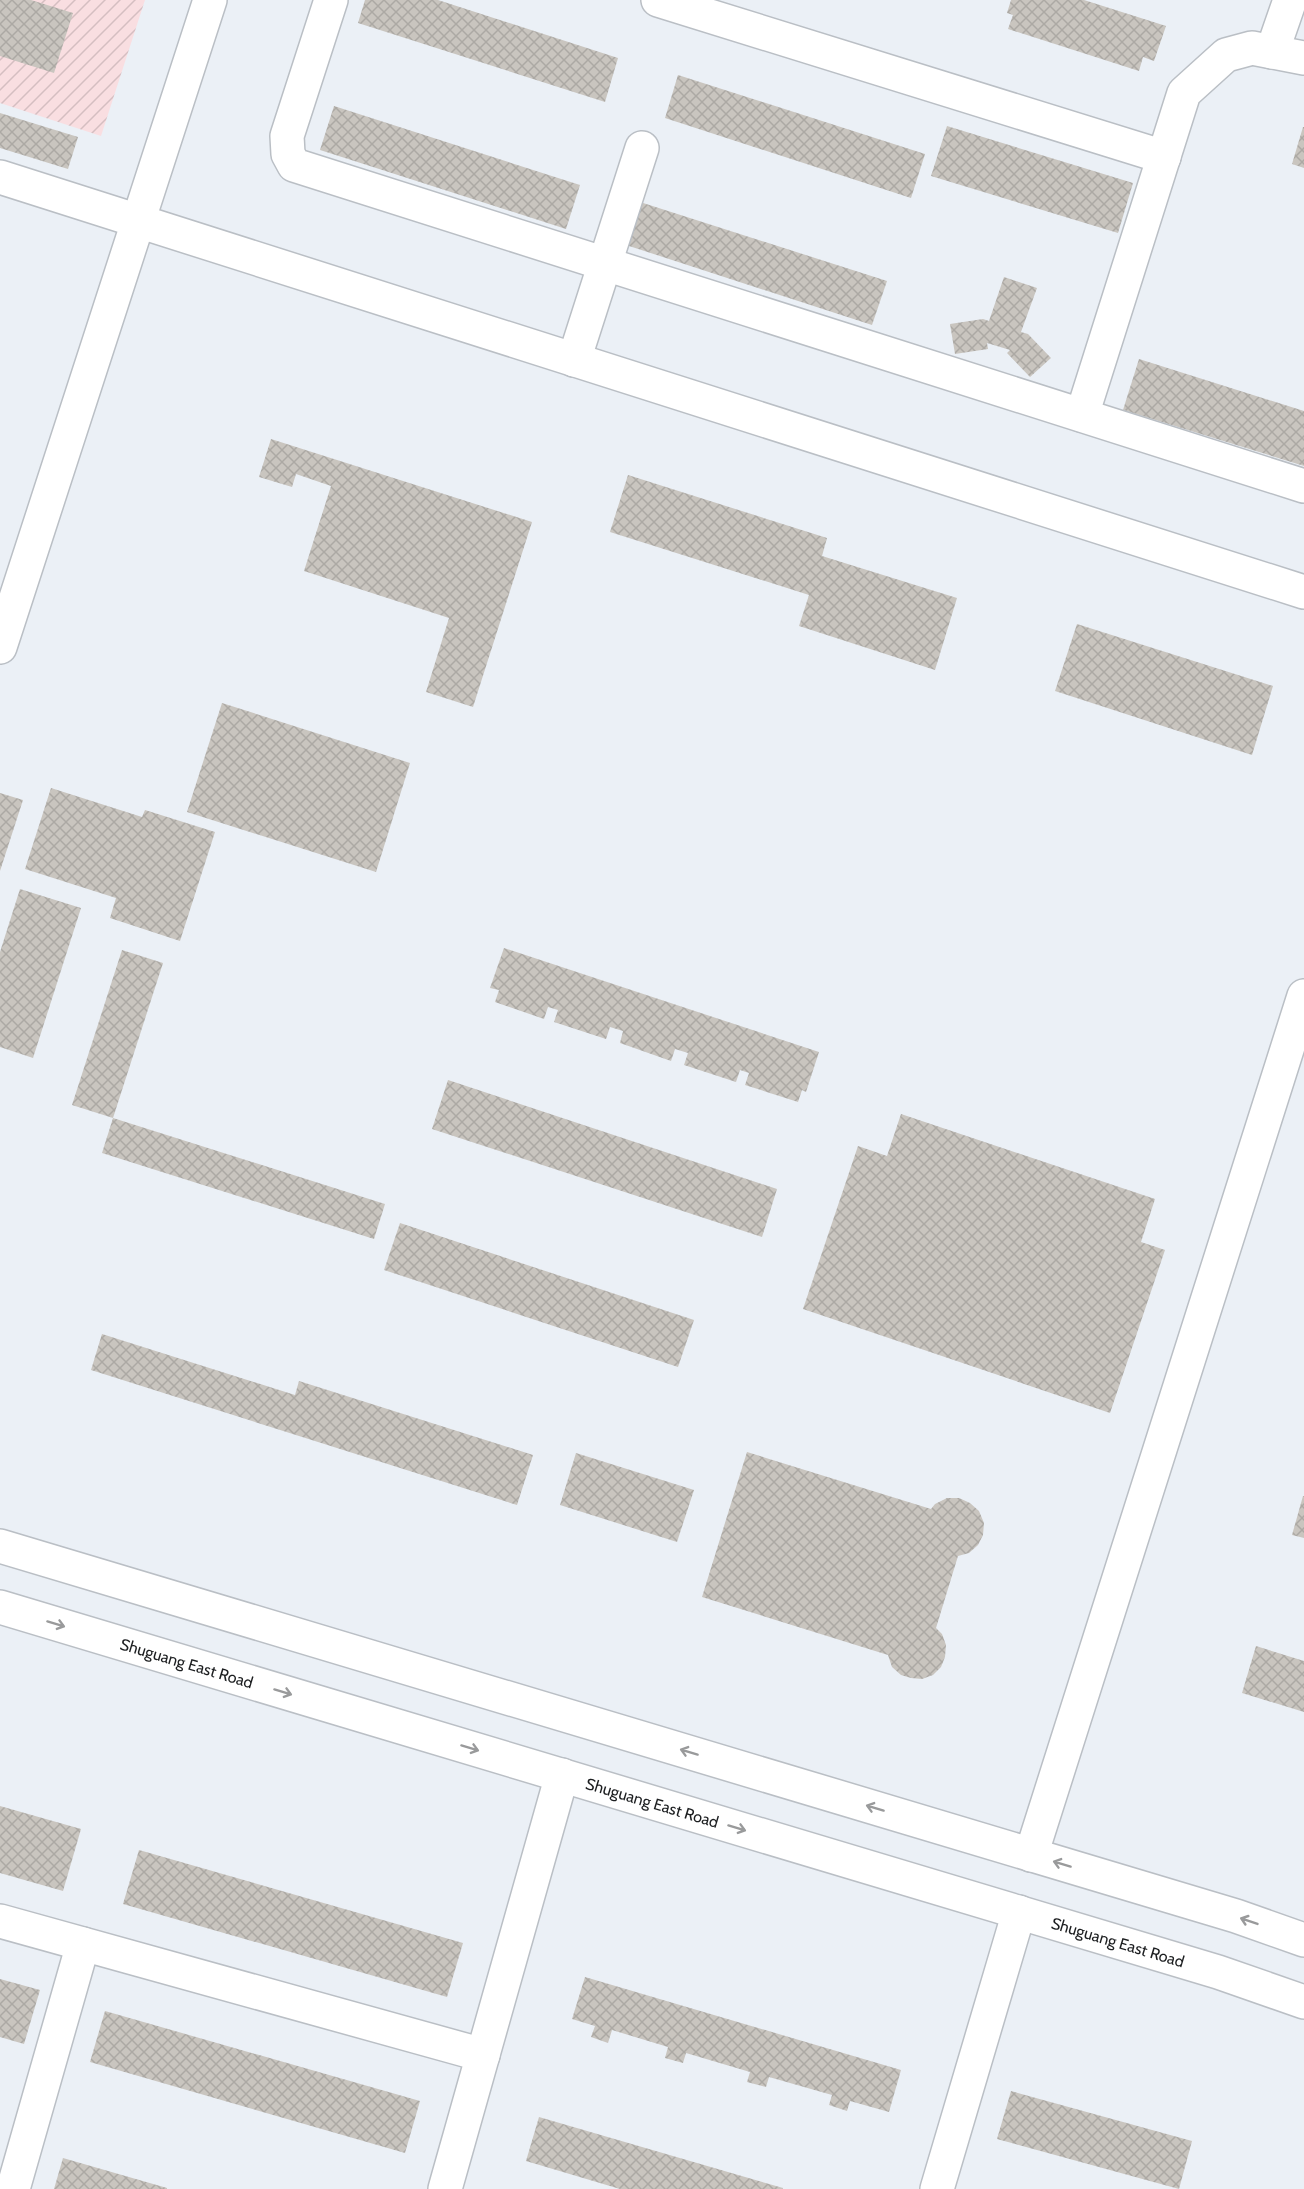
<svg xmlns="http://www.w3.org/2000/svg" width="1304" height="2189" viewBox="0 0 1304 2189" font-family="Cabin,sans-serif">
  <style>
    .industrial { fill: url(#industrial-furrows) }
    .building { fill: url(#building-cross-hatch) }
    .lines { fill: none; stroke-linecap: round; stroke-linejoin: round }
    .minor-casing { stroke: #babfc5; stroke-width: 36 }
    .major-casing { stroke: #babfc5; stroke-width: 36 }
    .minor { stroke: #fff; stroke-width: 33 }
    .major { stroke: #fff; stroke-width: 33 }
    .oneway { stroke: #999a9b }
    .labels { text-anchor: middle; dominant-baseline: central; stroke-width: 6; stroke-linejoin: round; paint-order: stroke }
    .street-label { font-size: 16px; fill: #1c1e20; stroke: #fff }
  </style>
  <defs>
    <pattern id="industrial-furrows" width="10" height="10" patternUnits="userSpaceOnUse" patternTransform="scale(1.5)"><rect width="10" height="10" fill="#f9dee1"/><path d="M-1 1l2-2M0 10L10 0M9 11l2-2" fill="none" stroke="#d5bec1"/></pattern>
    <pattern id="building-cross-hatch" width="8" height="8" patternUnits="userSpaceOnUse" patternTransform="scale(1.5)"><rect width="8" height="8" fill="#c9c5bf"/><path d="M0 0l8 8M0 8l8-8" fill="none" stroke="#aca9a4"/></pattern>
  </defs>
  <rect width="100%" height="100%" fill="#ebf0f6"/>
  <path class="industrial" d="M0,0H145L101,136L0,103Z"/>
  <g class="building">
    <path d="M0,0H31L73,13L54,73L0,56Z"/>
    <path d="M365,0H438L618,58L605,102L358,23Z"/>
    <path d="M1011,0H1084L1166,26L1154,61L1143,57L1139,71L1008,29L1013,15L1007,13Z"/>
    <path d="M678,75L925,154L911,198L665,118Z"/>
    <path d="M334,106L580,185L566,229L320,150Z"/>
    <path d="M0,113L78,137L68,169L0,148Z"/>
    <path d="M947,126L1133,183L1118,233L931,176Z"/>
    <path d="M1303,127H1304V168L1292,164Z"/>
    <path d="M640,202L887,281L872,325L626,245Z"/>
    <path d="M1004,277L1037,288L1021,332L1028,334L1051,358L1030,377L1007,353L1010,350L987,343L988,349L955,354L950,324L983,319L989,321Z"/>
    <path d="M1139,359L1304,411V466L1123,410Z"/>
    <path d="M271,439L532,522L473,707L426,692L449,618L304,571L331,486L296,474L292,487L259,477Z"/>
    <path d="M628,475L827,538L822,556L957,598L935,670L799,626L809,595L610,532Z"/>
    <path d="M1077,624L1273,686L1252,755L1055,691Z"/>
    <path d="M222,703L410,763L376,872L187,812Z"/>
    <path d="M51,788L142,817L145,810L215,832L180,941L110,918L116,898L25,869Z"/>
    <path d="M0,793L23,800L0,871Z"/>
    <path d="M20,889L81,908L33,1058L0,1047V952Z"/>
    <path d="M504,948L819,1052L806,1092L802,1090L798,1102L745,1085L749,1073L740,1070L736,1082L684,1065L688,1053L675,1049L671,1061L620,1043L623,1031L610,1027L606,1039L554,1022L558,1010L548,1007L544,1019L495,1002L499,990L490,988Z"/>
    <path d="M122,950L163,963L113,1118L72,1105Z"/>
    <path d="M448,1080L777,1189L762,1237L432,1129Z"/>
    <path d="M901,1114L1155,1199L1141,1242L1165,1250L1110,1413L803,1309L858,1146L887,1156Z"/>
    <path d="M113,1118L385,1204L374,1239L102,1153Z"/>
    <path d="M400,1223L694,1320L678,1367L384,1270Z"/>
    <path d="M102,1334L295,1395L299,1381L533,1455L517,1505L91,1370Z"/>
    <path d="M747,1452L931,1509L935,1504L947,1498H959L970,1503L979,1511L984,1523L983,1535L978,1545L969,1553L958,1556L936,1628L942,1634L946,1645L945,1657L941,1667L933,1675L922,1679L911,1678L901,1675L892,1667L888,1655L702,1597Z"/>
    <path d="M576,1453L694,1490L677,1542L560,1505Z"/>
    <path d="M1303,1496H1304V1538L1292,1535Z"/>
    <path d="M1256,1646L1304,1661V1712L1242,1693Z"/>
    <path d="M0,1806L81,1829L63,1891L0,1873Z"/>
    <path d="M139,1850L463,1943L447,1997L123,1904Z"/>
    <path d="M585,1977L901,2070L889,2112L850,2101L847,2111L829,2105L832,2095L769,2077L766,2087L747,2082L750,2072L686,2053L683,2063L665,2058L668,2047L612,2030L608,2043L591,2037L595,2026L572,2019Z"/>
    <path d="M0,1979L40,1990L24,2044L0,2037Z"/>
    <path d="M105,2011L420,2101L405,2153L90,2062Z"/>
    <path d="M1011,2091L1192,2141L1179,2189L997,2139Z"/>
    <path d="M539,2117L783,2188V2189H620L526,2161Z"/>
    <path d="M63,2158L167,2188V2189H54Z"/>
  </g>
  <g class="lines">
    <defs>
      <g id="minor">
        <path d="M331,0L287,136L288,154L294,165L1304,486"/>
        <path d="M658,0L1164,157"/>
        <path d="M1272,52L1290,0"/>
        <path d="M0,177L1304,592"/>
        <path d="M574,360L642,148"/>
        <path d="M1082,415L1184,93L1226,55L1252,48L1304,58"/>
        <path d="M0,647L210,0"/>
        <path d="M1031,1855L1304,996"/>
        <path d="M0,1921L483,2055"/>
        <path d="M13,2189L83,1944"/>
        <path d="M445,2189L562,1775"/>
        <path d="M937,2189L1019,1912"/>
      </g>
      <g id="major">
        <path d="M0,1546L1236,1916L1304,1940"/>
        <path id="s1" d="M0,1607L1218,1972L1304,2002"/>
      </g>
    </defs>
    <use href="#minor" class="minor-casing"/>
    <use href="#major" class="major-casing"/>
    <use href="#minor" class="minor"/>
    <use href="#major" class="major"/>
  </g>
  <defs><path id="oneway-shaft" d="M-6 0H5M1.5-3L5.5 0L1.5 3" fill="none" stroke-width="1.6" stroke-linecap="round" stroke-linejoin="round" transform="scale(1.5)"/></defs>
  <g class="oneway">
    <use href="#oneway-shaft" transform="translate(56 1624) rotate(17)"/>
    <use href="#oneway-shaft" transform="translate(283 1692) rotate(17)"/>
    <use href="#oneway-shaft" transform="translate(470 1748) rotate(17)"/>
    <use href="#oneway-shaft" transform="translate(689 1752) rotate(-163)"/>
    <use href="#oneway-shaft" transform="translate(875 1808) rotate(-163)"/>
    <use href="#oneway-shaft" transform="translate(737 1828) rotate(17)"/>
    <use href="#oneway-shaft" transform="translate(1062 1864) rotate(-163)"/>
    <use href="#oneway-shaft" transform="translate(1249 1921) rotate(-161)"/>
  </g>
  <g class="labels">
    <g class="street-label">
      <text stroke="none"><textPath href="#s1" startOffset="195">Shuguang East Road</textPath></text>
      <text stroke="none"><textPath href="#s1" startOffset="681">Shuguang East Road</textPath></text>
      <text stroke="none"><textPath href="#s1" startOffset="1167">Shuguang East Road</textPath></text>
    </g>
  </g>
</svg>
